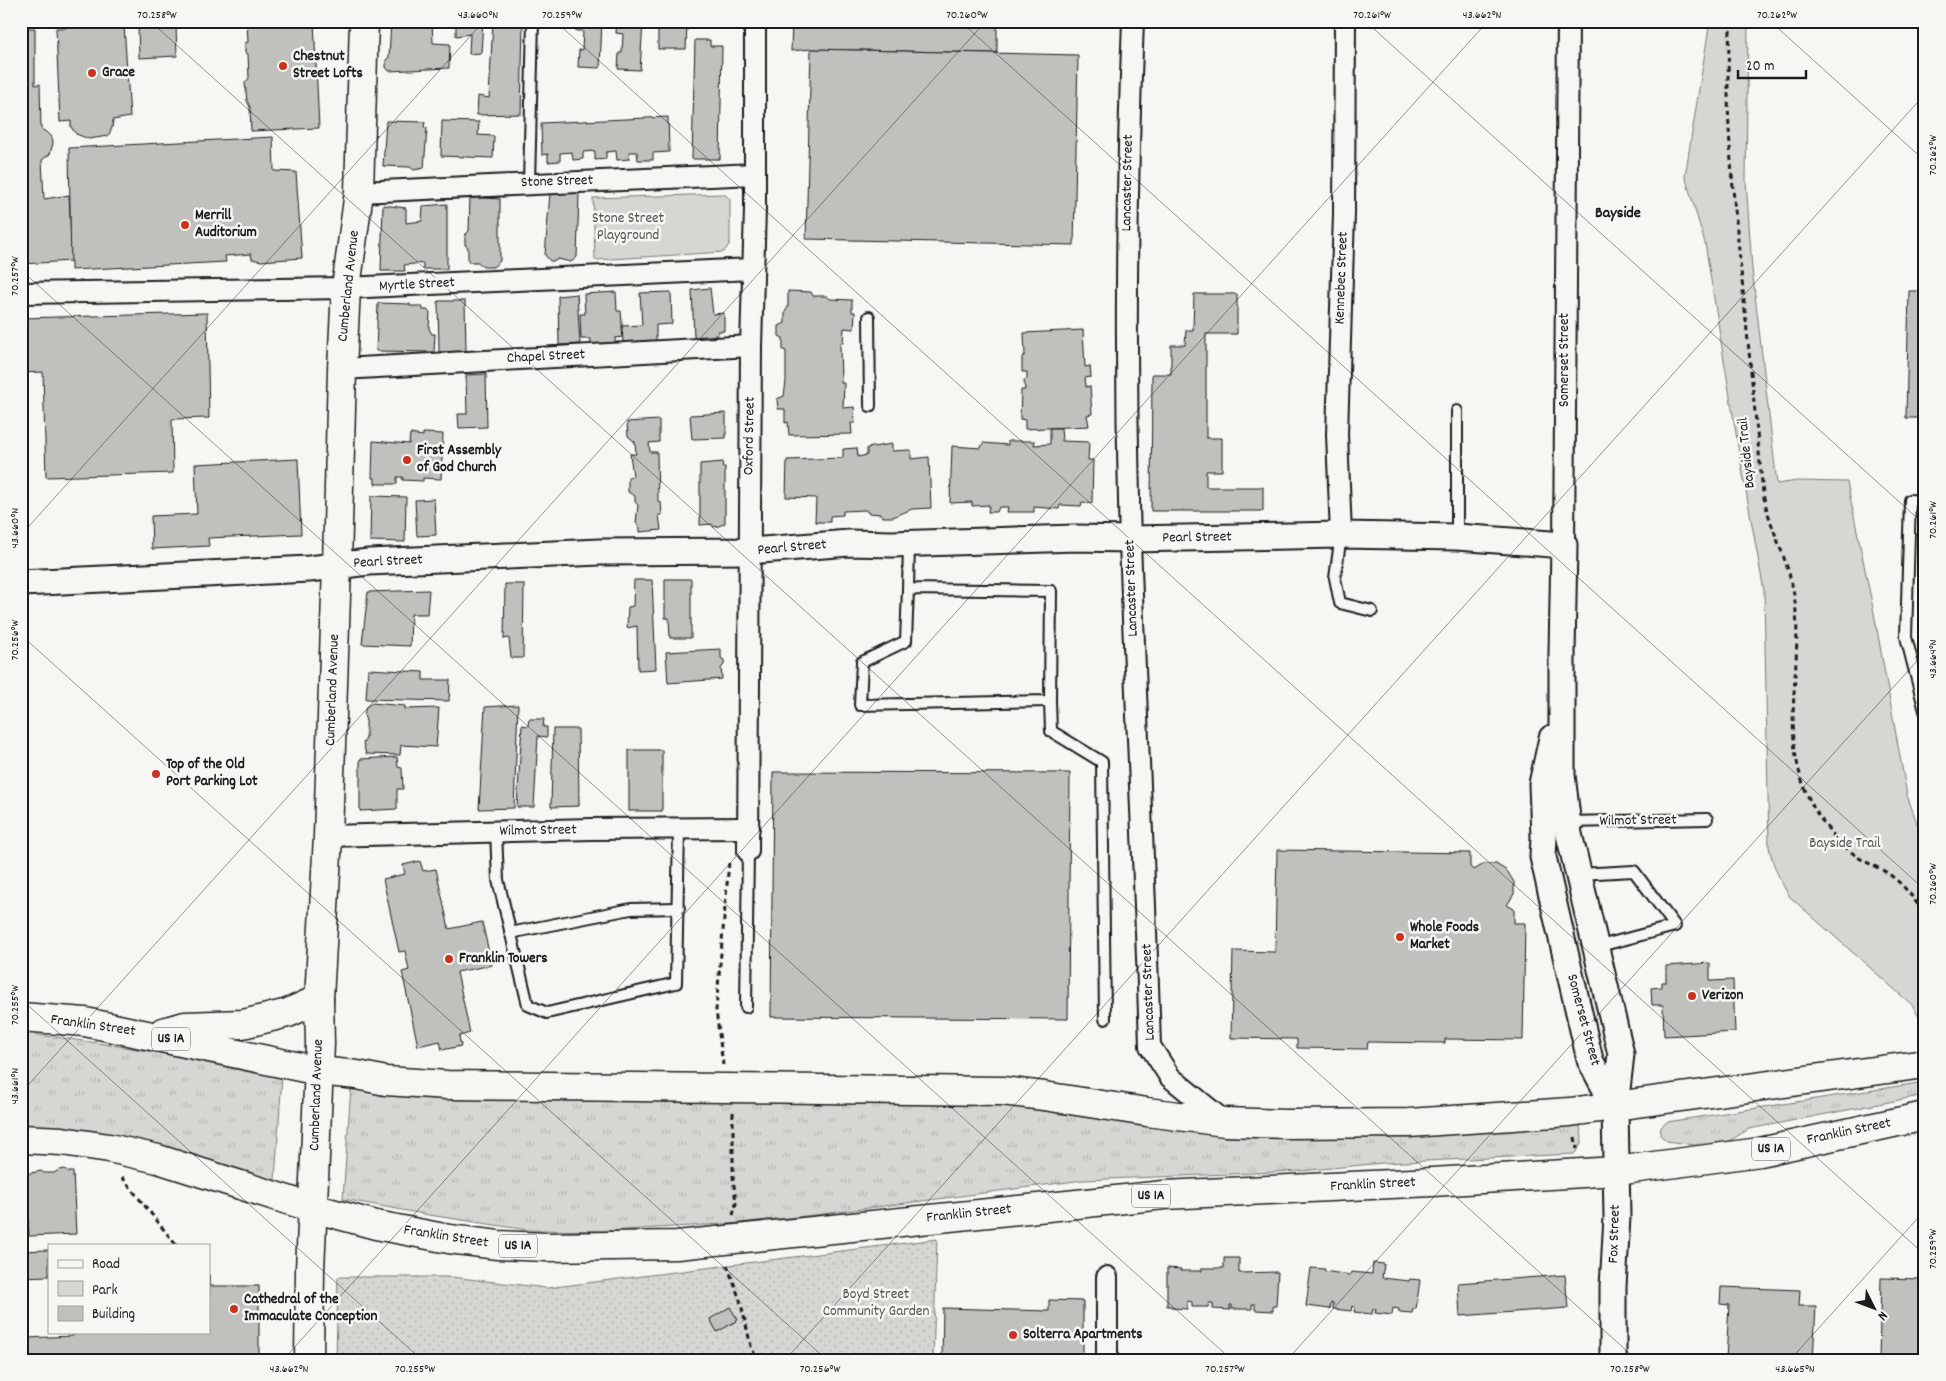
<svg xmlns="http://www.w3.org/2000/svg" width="1946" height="1381" viewBox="0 0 1946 1381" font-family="Dekko,sans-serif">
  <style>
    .grass { fill: url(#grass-tufts); stroke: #797977 }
    .park { fill: #d6d6d2; stroke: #797977 }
    .garden { fill: url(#garden-dots); stroke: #797977 }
    .building { fill: #c0c0bd; stroke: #1c1c1c }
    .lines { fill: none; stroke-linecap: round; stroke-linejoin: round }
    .service-casing { stroke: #1c1c1c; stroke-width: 14 }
    .minor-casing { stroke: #1c1c1c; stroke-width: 24 }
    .tertiary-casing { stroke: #1c1c1c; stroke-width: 29 }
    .secondary-casing { stroke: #1c1c1c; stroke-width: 31 }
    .primary-casing { stroke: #1c1c1c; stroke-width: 31 }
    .path { stroke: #1c1c1c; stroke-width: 3; stroke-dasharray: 5 4; stroke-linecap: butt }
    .service { stroke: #f6f6f2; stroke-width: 10 }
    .minor { stroke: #f6f6f2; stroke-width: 20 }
    .tertiary { stroke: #f6f6f2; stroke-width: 25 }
    .secondary { stroke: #f6f6f2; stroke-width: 28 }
    .primary { stroke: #f6f6f2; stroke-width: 28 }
    .ticks { fill: none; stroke: #1c1c1c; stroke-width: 1; stroke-opacity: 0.45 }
    .poi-dot { fill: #c8321e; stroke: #f6f6f2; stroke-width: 2 }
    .labels { text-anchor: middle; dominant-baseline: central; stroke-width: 5; stroke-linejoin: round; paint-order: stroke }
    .shield { fill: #f6f6f2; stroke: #5d5d5c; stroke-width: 1 }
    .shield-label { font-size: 14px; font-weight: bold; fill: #1c1c1c }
    .poi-label { font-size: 15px; font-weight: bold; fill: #1c1c1c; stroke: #f6f6f2; text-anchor: start }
    .street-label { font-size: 15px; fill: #1c1c1c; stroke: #f6f6f2 }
    .park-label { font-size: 15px; fill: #545453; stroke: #f6f6f2 }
    .neighbourhood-label { font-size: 16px; font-weight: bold; fill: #1c1c1c; stroke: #f6f6f2 }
    .neatline { fill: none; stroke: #1c1c1c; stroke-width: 2 }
    .ticks-label { font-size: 12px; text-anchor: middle; fill: #1c1c1c }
  </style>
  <defs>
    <pattern id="grass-tufts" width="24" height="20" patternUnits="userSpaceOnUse" patternTransform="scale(1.25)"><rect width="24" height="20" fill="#d6d6d2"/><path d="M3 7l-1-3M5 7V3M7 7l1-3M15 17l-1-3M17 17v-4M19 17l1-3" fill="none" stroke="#b7b7b4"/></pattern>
    <pattern id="garden-dots" width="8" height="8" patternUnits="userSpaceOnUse" patternTransform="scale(1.25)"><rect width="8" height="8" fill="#d6d6d2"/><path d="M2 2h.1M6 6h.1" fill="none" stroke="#b7b7b4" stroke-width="1.8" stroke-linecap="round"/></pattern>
  </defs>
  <rect width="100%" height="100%" fill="#f6f6f2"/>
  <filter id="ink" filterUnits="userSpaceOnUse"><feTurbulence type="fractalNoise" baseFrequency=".02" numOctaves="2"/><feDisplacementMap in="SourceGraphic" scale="10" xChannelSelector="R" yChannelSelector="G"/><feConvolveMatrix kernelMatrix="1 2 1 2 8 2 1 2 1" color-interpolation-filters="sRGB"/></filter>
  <g filter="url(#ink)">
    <g class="grass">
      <path d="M21,1033C109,1043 195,1058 282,1076L275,1180L132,1142L21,1129Z"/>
      <path d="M1925,1082V1095L1749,1129L1723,1145L1701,1146L1667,1141L1660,1135L1661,1127L1667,1122Z"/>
      <path d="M351,1087L1006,1103L1227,1137L1428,1133L1576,1124L1580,1126C1583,1138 1583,1145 1574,1154L1382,1163L1301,1171L1083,1180L815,1215L738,1223L608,1231L528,1230L429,1215L343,1199Z"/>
    </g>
    <g class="park">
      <path d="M1710,21H1748L1746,180L1752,269L1777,484L1797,481L1847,482L1874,613L1907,795L1925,846V1027L1912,1005L1902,996L1790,897C1780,881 1773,866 1769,847L1764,591L1740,458L1705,243L1685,176Z"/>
      <path d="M724,194L730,199V243L724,252L595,260L593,198Z"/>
    </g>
    <path class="garden" d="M937,1239L933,1360H336L338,1277H451L547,1288Z"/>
    <g class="building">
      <path d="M108,21L112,22L113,26L124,25L130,117L113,120L112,128L108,136L89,139L76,134L71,127V121L60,122L56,28H66L69,24L75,22L78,23L81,28L100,26L102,23Z"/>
      <path d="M247,21H314L319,128L251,131L250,107L247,101L245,83L249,78L248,54L245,53V43L248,42Z"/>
      <path d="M391,21H432L433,43L450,44L449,68L389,71L386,67V60L389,57Z"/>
      <path d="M456,21H483L481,53L469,54L470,34L456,36Z"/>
      <path d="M493,21H523L521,114L477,115L478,96L489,98Z"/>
      <path d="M577,21H602L600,68L578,67L579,50H582L583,31H576Z"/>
      <path d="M617,21H643L640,70L618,69L619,53H622L623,34L616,33Z"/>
      <path d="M658,21H687L686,49H658Z"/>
      <path d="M792,21H997V53L811,49L791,51Z"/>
      <path d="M176,25L177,56L139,58L138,27Z"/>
      <path d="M21,28H35V85L40,84L41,129L49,134L52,137L53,143L50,154L42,160L44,199L69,195L72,261L21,264Z"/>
      <path d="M695,40H710V46H722L720,159H692Z"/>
      <path d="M811,49L1078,55L1074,245L806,239Z"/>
      <path d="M668,117L669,152L653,153V160H638L637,152H629V159L617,160L616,151L606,152V159L595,160V151L583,152V159L573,160L572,152L560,153V161L548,162V154L542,155L541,123Z"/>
      <path d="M386,121L425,122L424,127L427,128L424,168L414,170L410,167L383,166Z"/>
      <path d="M442,121L479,122L478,135L494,136L493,158L441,156Z"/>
      <path d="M273,137L274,171L296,172L302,258L261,261L252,259L251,254L225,256L226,262L71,270L69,148Z"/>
      <path d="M550,193H579L577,257L571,262L558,259L555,261H550L545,255Z"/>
      <path d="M470,197L500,199V261L493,267H483L478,262H468V247L465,245V235L469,231Z"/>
      <path d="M447,204V269H423V263L404,265L405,271H381L383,205L406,208V223L422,221L423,206Z"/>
      <path d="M710,288L713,314L724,313V331H718V335L694,337L692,290Z"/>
      <path d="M788,291L811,292L813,296H827L830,299L852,300V312H855L854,329L844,328L843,343H840L841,383H844L843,408L854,407L855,423H851L852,434L789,435L788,422L785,423V409H778L777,399L784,396L786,381V351L783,350V338L779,336V326L785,323V312L788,307Z"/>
      <path d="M1909,291H1925V418H1906Z"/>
      <path d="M616,292L617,311H621L623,337L615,338V343L591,344V339H581L580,314H585L584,294Z"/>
      <path d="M671,292L672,324L656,325V341L623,342L622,326L642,325L640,293Z"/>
      <path d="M577,294L580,344L559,345L558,296Z"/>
      <path d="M1194,294H1237V334H1206V438H1222V471H1206V487H1263V511H1151L1152,374H1171V345H1185L1186,330H1193Z"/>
      <path d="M438,301H465L466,351L439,352Z"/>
      <path d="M378,303L410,304V306H422L423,310H427L430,312L429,329L432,334H435L434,352L376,351Z"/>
      <path d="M207,313L209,418L172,419L173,473L46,477L43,372L21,373V318Z"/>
      <path d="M1083,330L1085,367L1090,366L1091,377L1085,378L1086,387L1090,386L1092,414L1087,415L1089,426L1025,429V420L1020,419L1021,390H1025L1024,380L1027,379V372H1022V357L1025,355L1024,333Z"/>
      <path d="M486,374L487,427L459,428L458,414H467L466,375Z"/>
      <path d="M726,413V438L692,439L690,415Z"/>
      <path d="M659,420V442L649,443L650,452H657L658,501L661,502L662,515H659L661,530L640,532V528L636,523L638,505L635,502V496L628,492V477L633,476L630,454H636L635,442L628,436L627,422Z"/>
      <path d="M1050,428H1061L1062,441L1089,442L1088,460H1093L1092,503L1082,502L1081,506L1060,505L1059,509L1034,507V512H1007L1008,507H999L997,512H988L989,505L972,506V502L950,503L952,446L981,448L983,443L1008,445V441H1035L1034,445L1050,444Z"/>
      <path d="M423,433L443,434L441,479L423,478V481L402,480L403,477H397V484H375V478H372L373,441L409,444L410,434L423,436Z"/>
      <path d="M892,444V451L911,450V459L929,457L931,508L912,509L893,517H883L881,514L868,513L866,510L843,511V515L830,516V522H815L816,498L786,497L787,460L843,458V449L857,448L858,457L867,455V448Z"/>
      <path d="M298,459L301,534L208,538L209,546L152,549L151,516L197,514L195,464Z"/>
      <path d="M723,462L722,467H725V523L719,526L714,527L712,524L700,525V464Z"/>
      <path d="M371,496L406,497L405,542L370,541Z"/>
      <path d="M434,499L436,535L417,536L415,500Z"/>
      <path d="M665,579H691V638H670L669,618H665Z"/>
      <path d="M634,580H652L656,669L638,670L637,626L627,628L628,607L633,606Z"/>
      <path d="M505,584H524L523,658H511L509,638L504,639Z"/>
      <path d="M429,590L427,614H411L410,646L362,644L368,592Z"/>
      <path d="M721,649V658L724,660V665L721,668L722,679L668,683L666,652Z"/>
      <path d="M368,669L423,672V680H450L449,701L366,699Z"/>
      <path d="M372,703L405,706V709L439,708L436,747L401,745L400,755L366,754L363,743L366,738V721L364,715L366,707Z"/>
      <path d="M518,705L514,808L479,809L485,707Z"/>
      <path d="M529,719H544L543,727H547V737L538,736L534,807H517L522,725L528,726Z"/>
      <path d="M553,729H578L579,806L551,807Z"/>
      <rect x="629" y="750" width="33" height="61"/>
      <path d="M397,757L398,767L402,768L403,789H397V809L360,811V759Z"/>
      <path d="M773,772L1070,773L1068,1019L771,1017Z"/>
      <path d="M1277,850L1470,853V867L1474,870L1484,864H1496L1507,871L1514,882V894L1507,905L1514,909V923H1525L1523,1040L1445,1039V1043L1368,1042L1367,1049L1297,1048V1039L1231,1038L1233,951L1275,952Z"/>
      <path d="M420,861L423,871L436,869L449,929L482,922L492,965L457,972L470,1033L459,1036L461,1046L442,1050L440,1041L418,1046L402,972L409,970L405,951L399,952L383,879L405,874L403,865Z"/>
      <path d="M1710,963V981L1733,980L1735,1032L1664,1036L1663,1005H1652L1651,988L1662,987V982H1666V966Z"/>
      <path d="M65,1169L68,1172H73L76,1234L29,1236L26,1174L41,1171L44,1173H54L59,1170Z"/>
      <path d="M49,1250V1276L21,1277V1251Z"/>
      <path d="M1224,1258H1239V1273L1278,1272L1276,1306H1273V1311L1255,1310V1304H1252V1309H1232V1305H1230V1310L1213,1309V1303H1209L1208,1307H1192V1302L1187,1301V1309L1172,1308V1306H1167V1268L1181,1269L1180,1271H1202V1268H1224Z"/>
      <path d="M1373,1263L1384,1264L1382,1278L1409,1281L1410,1279L1420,1280L1416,1309H1413L1412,1313L1399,1312V1309L1393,1308L1392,1315L1375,1313L1376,1309H1373L1372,1314L1354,1312L1355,1307L1352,1306L1351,1311L1333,1309V1303H1331L1330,1309L1306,1306L1311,1268L1325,1269L1324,1271L1350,1275L1351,1272L1372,1274Z"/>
      <path d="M209,1275V1286H259V1360H27V1338L73,1336V1332H209Z"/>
      <path d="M1565,1275L1568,1308L1460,1316L1458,1283Z"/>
      <path d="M1881,1278L1925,1279V1360H1879Z"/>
      <path d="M1721,1287L1800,1290L1799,1306H1816L1813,1360H1726L1729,1305L1720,1304Z"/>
      <path d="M1049,1300L1083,1301V1360H942L943,1308L1049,1311Z"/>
      <path d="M730,1307L738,1320L717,1332L710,1319Z"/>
    </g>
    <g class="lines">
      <defs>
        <g id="service">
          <path d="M529,183L533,21"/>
          <path d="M869,317L870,406"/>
          <path d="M1457,411V537"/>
          <path d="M1925,501L1910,500L1906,637L1925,711"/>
          <path d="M1341,535L1335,578L1340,603L1372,611"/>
          <path d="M908,589L906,641L862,662L860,705L1050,701L1051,591L908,589L909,544"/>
          <path d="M1050,701L1051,731L1102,762L1105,1019"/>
          <path d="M1568,822L1707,819"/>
          <path d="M496,831L498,880L528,1005L547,1013L676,983L679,829"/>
          <path d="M1579,874L1634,871L1675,926L1596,947"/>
          <path d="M510,933L631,909L679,908"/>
          <path d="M746,1007L748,851"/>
        </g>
        <g id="minor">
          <path d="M1133,21C1126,195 1125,368 1130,541C1136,710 1145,878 1150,1046L1170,1077L1225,1122"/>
          <path d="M359,192L755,174"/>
          <path d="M21,293L346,288L752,269"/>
          <path d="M342,369L751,346"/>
          <path d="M1341,535L1337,434L1344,214L1345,21"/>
          <path d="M1564,545L1568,21"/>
          <path d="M328,836L591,829L749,828"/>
          <path d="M748,851L751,346L755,209V21"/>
          <path d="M1107,1277V1360"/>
        </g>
        <g id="tertiary">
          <path d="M21,583L309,569L369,562L600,552L749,551L849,543L892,544L1075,538L1130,539L1341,535L1457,537L1564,545L1562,653V775L1569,834L1621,1054L1615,1107L1617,1217L1613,1287V1360"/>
          <path d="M1552,738L1542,784L1544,837L1543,857L1590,1060L1615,1107"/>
        </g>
        <path id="secondary" d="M309,1360L310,1270L320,1044L319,999L328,836L337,565L342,369L346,288L359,192L364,21"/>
        <g id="primary">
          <path d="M21,1017L85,1022L319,1071L357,1075L386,1081L447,1085L1002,1091L1044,1096L1147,1112L1225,1122L1287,1124L1409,1123L1570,1112L1925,1064"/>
          <path d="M163,1032L185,1026L243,1024L288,1013L319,999"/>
          <path d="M21,1139L62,1141L109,1148L158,1159L313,1208L376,1225L449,1239L498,1245L547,1247L677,1245L1164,1195L1432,1182L1616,1171L1760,1152L1925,1116"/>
        </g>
      </defs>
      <use href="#service" class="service-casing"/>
      <use href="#minor" class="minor-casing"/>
      <use href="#tertiary" class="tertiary-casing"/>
      <use href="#secondary" class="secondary-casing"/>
      <use href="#primary" class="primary-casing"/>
      <g class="path">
        <path d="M1731,21C1725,80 1729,141 1734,200L1763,493C1770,531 1791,564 1795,602C1804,674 1775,740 1815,810C1828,831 1843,848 1864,861C1874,866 1885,870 1894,878C1907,888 1916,902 1925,915"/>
        <path d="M723,1065L716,1010L729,862"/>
        <path d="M733,1112V1176L736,1204L733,1215"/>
        <path d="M1575,1137L1577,1149"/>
        <path d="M122,1177L176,1245"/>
        <path d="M727,1265L740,1300L751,1346L757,1360"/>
      </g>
      <use href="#service" class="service"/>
      <use href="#minor" class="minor"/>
      <use href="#tertiary" class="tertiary"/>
      <use href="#secondary" class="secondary"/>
      <use href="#primary" class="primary"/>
    </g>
  </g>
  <path class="ticks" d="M150,21L1637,1360M555,21L1925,1255M960,21L1925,890M1365,21L1925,525M1770,21L1925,161M21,270L1232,1360M21,535L484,21M21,635L827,1360M21,999L422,1360M21,1093L986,21M283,1360L1488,21M785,1360L1925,94M1287,1360L1925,652M1790,1360L1925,1210"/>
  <g class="poi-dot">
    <circle cx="283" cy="66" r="5"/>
    <circle cx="92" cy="73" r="5"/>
    <circle cx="185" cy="225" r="5"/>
    <circle cx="407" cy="460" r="5"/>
    <circle cx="156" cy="774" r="5"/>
    <circle cx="1400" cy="937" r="5"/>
    <circle cx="449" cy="959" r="5"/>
    <circle cx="1692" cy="996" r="5"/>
    <circle cx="234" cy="1309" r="5"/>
    <circle cx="1013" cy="1335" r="5"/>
  </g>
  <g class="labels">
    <g class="shield">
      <rect x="152" y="1027.5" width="38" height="23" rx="4"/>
      <rect x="1752" y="1137.5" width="38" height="23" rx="4"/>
      <rect x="1132" y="1184.5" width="38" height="23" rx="4"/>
      <rect x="499" y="1234.5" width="38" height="23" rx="4"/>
    </g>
    <g class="shield-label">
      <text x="171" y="1039">US 1A</text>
      <text x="1771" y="1149">US 1A</text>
      <text x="1151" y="1196">US 1A</text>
      <text x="518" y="1246">US 1A</text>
    </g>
    <g class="poi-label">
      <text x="293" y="57">Chestnut<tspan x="293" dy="17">Street Lofts</tspan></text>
      <text x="102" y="73">Grace</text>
      <text x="195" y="216">Merrill<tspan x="195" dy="17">Auditorium</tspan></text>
      <text x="417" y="451">First Assembly<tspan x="417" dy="17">of God Church</tspan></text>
      <text x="166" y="765">Top of the Old<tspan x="166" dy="17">Port Parking Lot</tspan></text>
      <text x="1410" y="928">Whole Foods<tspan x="1410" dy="17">Market</tspan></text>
      <text x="459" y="959">Franklin Towers</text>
      <text x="1702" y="996">Verizon</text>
      <text x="244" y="1300">Cathedral of the<tspan x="244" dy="17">Immaculate Conception</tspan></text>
      <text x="1023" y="1335">Solterra Apartments</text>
    </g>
    <g class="street-label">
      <text transform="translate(557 182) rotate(-2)">Stone Street</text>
      <text transform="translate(1128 183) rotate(-89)">Lancaster Street</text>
      <text transform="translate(1342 278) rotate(-88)">Kennebec Street</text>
      <text transform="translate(417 285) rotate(-3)">Myrtle Street</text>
      <text transform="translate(349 286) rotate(-84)">Cumberland Avenue</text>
      <text transform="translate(546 357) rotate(-3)">Chapel Street</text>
      <text transform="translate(1565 360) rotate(-90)">Somerset Street</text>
      <text transform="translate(750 436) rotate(-89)">Oxford Street</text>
      <text transform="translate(1747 453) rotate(-96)">Bayside Trail</text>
      <text transform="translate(1197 538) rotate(-1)">Pearl Street</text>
      <text transform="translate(792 548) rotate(-5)">Pearl Street</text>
      <text transform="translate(388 562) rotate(-3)">Pearl Street</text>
      <text transform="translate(1132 588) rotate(-92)">Lancaster Street</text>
      <text transform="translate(333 690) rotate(-88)">Cumberland Avenue</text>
      <text transform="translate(1638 821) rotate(-1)">Wilmot Street</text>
      <text transform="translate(538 831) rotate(-1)">Wilmot Street</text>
      <text transform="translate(1149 992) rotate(-92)">Lancaster Street</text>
      <text transform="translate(1583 1020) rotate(75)">Somerset Street</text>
      <text transform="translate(93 1026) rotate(8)">Franklin Street</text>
      <text transform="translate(317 1095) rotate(-88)">Cumberland Avenue</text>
      <text transform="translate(1849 1132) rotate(-12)">Franklin Street</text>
      <text transform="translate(1373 1185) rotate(-3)">Franklin Street</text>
      <text transform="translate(969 1214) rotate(-6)">Franklin Street</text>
      <text transform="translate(1615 1234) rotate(-88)">Fox Street</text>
      <text transform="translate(446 1237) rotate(9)">Franklin Street</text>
    </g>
    <g class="park-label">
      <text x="628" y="219">Stone Street<tspan x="628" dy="17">Playground</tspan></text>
      <text x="1845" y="844">Bayside Trail</text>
      <text x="876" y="1295">Boyd Street<tspan x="876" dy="17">Community Garden</tspan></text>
    </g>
    <g class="neighbourhood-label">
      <text x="1618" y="213">Bayside</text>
    </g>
  </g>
  <rect width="1946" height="1381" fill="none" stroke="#f6f6f2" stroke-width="55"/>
  <rect x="48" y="1244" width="162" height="90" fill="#f6f6f2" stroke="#9f9f9c"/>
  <rect x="58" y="1260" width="25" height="8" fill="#f6f6f2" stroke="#9f9f9c"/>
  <text x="92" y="1268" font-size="15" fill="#1c1c1c">Road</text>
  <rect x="58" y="1281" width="25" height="15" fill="#d6d6d2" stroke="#9f9f9c"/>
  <text x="92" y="1294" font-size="15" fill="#1c1c1c">Park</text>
  <rect x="58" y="1306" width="25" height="15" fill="#c0c0bd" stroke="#9f9f9c"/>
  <text x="92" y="1318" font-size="15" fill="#1c1c1c">Building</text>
  <g transform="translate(1874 1308) rotate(132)" stroke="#f6f6f2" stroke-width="4" paint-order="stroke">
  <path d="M0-4L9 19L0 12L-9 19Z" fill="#1c1c1c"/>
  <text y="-8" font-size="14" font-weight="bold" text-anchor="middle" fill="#1c1c1c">N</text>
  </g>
  <path d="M1738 70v8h68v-8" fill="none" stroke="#1c1c1c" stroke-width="2.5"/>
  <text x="1746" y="70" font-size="15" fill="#1c1c1c" stroke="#f6f6f2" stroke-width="4" paint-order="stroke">20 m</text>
  <rect x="28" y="28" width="1890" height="1326" class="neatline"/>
  <g class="ticks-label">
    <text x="157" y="18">70.258°W</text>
    <text x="478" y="18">43.660°N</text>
    <text x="562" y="18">70.259°W</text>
    <text x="967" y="18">70.260°W</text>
    <text x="1372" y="18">70.261°W</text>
    <text x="1482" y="18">43.662°N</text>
    <text x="1777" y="18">70.262°W</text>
    <text transform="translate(1932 155) rotate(-90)" y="4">70.262°W</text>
    <text transform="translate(14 276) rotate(-90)" y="4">70.257°W</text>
    <text transform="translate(1932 520) rotate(-90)" y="4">70.261°W</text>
    <text transform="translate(14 528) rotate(-90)" y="4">43.660°N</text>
    <text transform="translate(14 640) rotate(-90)" y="4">70.256°W</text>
    <text transform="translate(1932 659) rotate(-90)" y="4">43.664°N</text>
    <text transform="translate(1932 884) rotate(-90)" y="4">70.260°W</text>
    <text transform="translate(14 1005) rotate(-90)" y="4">70.255°W</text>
    <text transform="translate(14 1086) rotate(-90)" y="4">43.661°N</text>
    <text transform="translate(1932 1249) rotate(-90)" y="4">70.259°W</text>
    <text x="289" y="1372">43.662°N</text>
    <text x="415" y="1372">70.255°W</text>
    <text x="820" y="1372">70.256°W</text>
    <text x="1225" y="1372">70.257°W</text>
    <text x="1630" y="1372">70.258°W</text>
    <text x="1795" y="1372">43.665°N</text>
  </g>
</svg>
